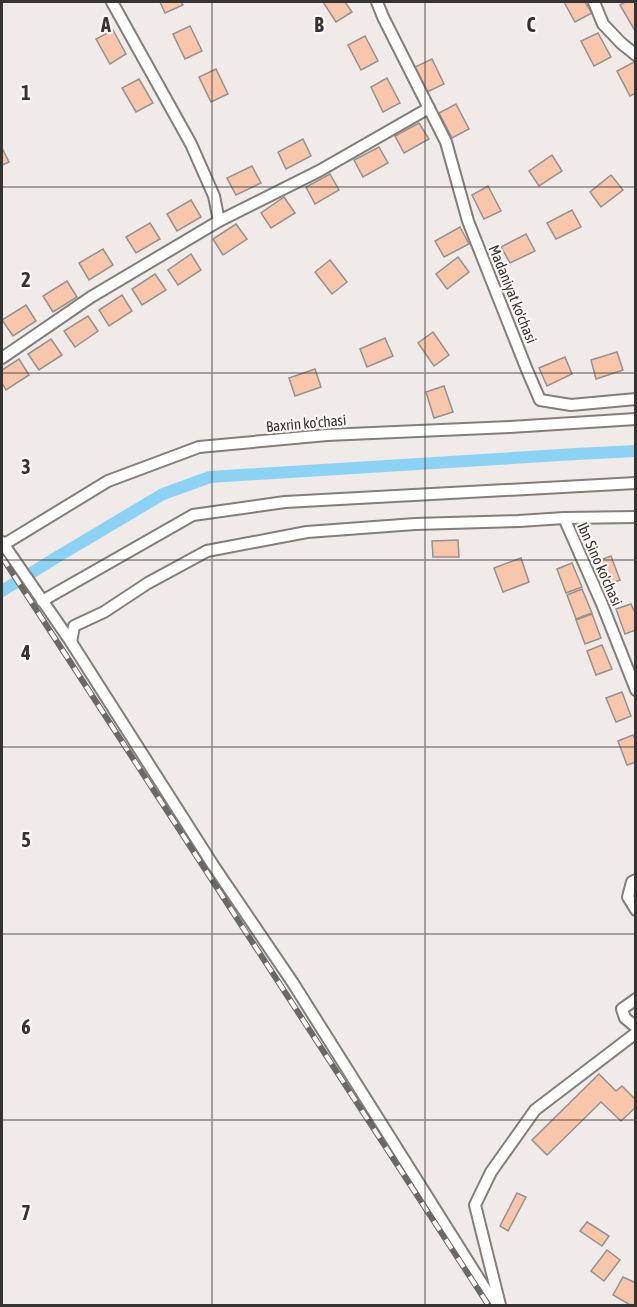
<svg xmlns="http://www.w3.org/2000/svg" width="637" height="1307" viewBox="0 0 637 1307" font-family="'Asap Condensed',sans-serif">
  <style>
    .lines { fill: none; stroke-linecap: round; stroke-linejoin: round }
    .canal { stroke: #8cd2f4; stroke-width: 12 }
    .building { fill: #f8c7ab; stroke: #95918e; stroke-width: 1.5 }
    .street-casing { stroke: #827e7b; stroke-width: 14 }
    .street { stroke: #fff; stroke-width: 10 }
    .rail-casing { stroke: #6b6967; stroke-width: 6 }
    .rail { stroke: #fdf8f5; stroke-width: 4; stroke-dasharray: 11; stroke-linecap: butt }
    .grid { fill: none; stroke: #353432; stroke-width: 1.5; stroke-opacity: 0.55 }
    .labels { text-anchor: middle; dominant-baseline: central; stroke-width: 4.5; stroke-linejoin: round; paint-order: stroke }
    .street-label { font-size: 15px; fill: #353432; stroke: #fdf8f5 }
    .grid-label { font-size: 20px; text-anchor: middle; font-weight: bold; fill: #353432; stroke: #fdf8f5; stroke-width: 4.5; stroke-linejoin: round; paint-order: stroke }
  </style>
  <rect width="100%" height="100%" fill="#f0ebe8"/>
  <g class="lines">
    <path class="canal" d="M2,591L57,557L163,494L210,477L576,454L636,451"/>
  </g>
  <g class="building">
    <path d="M160,2H181L183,5L165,13Z"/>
    <path d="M323,2H345L352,12L336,22Z"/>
    <path d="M564,2H585L592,13L575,22Z"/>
    <path d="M625,2H636V28L634,29L620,5Z"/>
    <path d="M190,26L202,51L185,59L173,34Z"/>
    <path d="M113,30L126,54L110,64L96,39Z"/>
    <path d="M598,33L611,57L594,66L581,41Z"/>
    <path d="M365,36L378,61L361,70L348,45Z"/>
    <path d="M432,59L444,84L427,92L415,67Z"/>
    <path d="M634,62L636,66V93L630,96L617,71Z"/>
    <path d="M216,69L228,94L211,102L199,77Z"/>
    <path d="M387,78L400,103L383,112L371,87Z"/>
    <path d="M139,79L153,103L136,112L122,88Z"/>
    <path d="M456,104L469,129L452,138L439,113Z"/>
    <path d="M419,123L429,139L404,153L395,136Z"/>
    <path d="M303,139L311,156L286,169L278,152Z"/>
    <path d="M379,147L388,163L363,177L354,160Z"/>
    <path d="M2,148L9,162L2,165Z"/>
    <path d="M552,155L562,171L539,186L529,171Z"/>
    <path d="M252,166L261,183L236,195L227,178Z"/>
    <path d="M330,174L339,190L315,204L306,187Z"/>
    <path d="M611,175L623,190L601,207L590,192Z"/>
    <path d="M488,186L501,211L484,219L472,195Z"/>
    <path d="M284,197L295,213L271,228L261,213Z"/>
    <path d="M191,200L201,217L177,231L167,214Z"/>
    <path d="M572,210L581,227L556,239L547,223Z"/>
    <path d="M150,223L160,239L136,253L126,237Z"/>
    <path d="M236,224L247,239L223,255L213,239Z"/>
    <path d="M460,227L469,244L444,257L435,241Z"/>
    <path d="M526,234L535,251L510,263L501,247Z"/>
    <path d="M103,249L113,265L89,280L79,263Z"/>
    <path d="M191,254L201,270L178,285L168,270Z"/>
    <path d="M458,257L469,272L447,289L436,274Z"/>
    <path d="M330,260L347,282L332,294L315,272Z"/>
    <path d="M155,274L166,290L142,305L132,289Z"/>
    <path d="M67,281L77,297L53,312L43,296Z"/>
    <path d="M122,295L132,311L109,326L99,310Z"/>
    <path d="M26,305L36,321L13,336L2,320Z"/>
    <path d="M88,316L98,331L75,347L64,331Z"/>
    <path d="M433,332L449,355L434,366L418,343Z"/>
    <path d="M385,338L393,356L367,367L360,349Z"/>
    <path d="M51,339L62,355L39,370L28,354Z"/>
    <path d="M617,352L623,370L596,379L591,360Z"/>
    <path d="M565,357L572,374L547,386L539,368Z"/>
    <path d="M19,359L29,375L6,390L2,383V370Z"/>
    <path d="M315,369L321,387L295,396L289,378Z"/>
    <path d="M444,386L453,412L434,418L426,392Z"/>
    <path d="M458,540L459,557H433L432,541Z"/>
    <path d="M611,556L620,580L604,586L595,562Z"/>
    <path d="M521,558L529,582L503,592L494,568Z"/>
    <path d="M572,563L582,587L566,593L557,569Z"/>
    <path d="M582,589L592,613L576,619L567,595Z"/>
    <path d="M631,604L636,615V630L625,634L616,609Z"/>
    <path d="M592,614L601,638L585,644L576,620Z"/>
    <path d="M602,645L612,669L596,675L587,651Z"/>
    <path d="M622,692L631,716L616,722L606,698Z"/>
    <path d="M633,735L636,741V762L627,765L618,741Z"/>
    <path d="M599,1074L616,1091L622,1086L636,1100V1107L621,1121L601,1102L547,1155L532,1140Z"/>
    <path d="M517,1193L526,1197L508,1231L500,1226Z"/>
    <path d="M587,1222L609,1236L602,1246L580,1231Z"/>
    <path d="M607,1250L620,1260L604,1281L591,1271Z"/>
    <path d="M623,1277L636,1283V1306H632L613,1295Z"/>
  </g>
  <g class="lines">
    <defs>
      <g id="street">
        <path d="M112,2L191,144L214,196L219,221"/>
        <path d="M377,2L383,17L446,142L468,221L527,370L540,400L571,405L636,399"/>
        <path d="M594,2L603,24L621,43L636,55"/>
        <path d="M2,358L91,297L219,221L319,171L429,108"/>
        <path d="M564,518L602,604L636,690"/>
        <path d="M2,542L71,642L213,865L293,983L496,1306"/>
        <path d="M3,545L108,481L199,447L327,435L510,427L636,419"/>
        <path d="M42,601L193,515L285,502L636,483"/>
        <path d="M71,642L74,626L104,612L148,583L207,551L307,532L415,524L519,521L564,518L636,517"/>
        <path d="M636,880L632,882L628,897L636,910"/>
        <path d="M636,999L622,1009L625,1018L636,1027"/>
        <path d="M500,1305L475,1205L491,1172L535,1110L636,1033"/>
      </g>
    </defs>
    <use href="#street" class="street-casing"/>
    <use href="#street" class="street"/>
    <defs>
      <path id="rail" d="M2,557L489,1306"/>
    </defs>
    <use href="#rail" class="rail-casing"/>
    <use href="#rail" class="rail"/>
  </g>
  <path class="grid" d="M212,2V1306M425,2V1306M2,187H636M2,373H636M2,560H636M2,747H636M2,934H636M2,1120H636"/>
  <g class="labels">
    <g class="street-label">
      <text transform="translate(513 294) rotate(68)">Madaniyat ko'chasi</text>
      <text transform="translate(306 423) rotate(-5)">Baxrin ko'chasi</text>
      <text transform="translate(600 564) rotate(66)">Ibn Sino ko'chasi</text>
    </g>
  </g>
  <g class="grid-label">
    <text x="106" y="32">A</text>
    <text x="319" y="32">B</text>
    <text x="531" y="32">C</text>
    <text x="26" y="100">1</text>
    <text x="26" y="287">2</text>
    <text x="26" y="474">3</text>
    <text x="26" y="660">4</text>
    <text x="26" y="847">5</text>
    <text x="26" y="1034">6</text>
    <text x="26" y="1220">7</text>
  </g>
  <rect width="637" height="1307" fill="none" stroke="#353432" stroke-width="6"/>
</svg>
